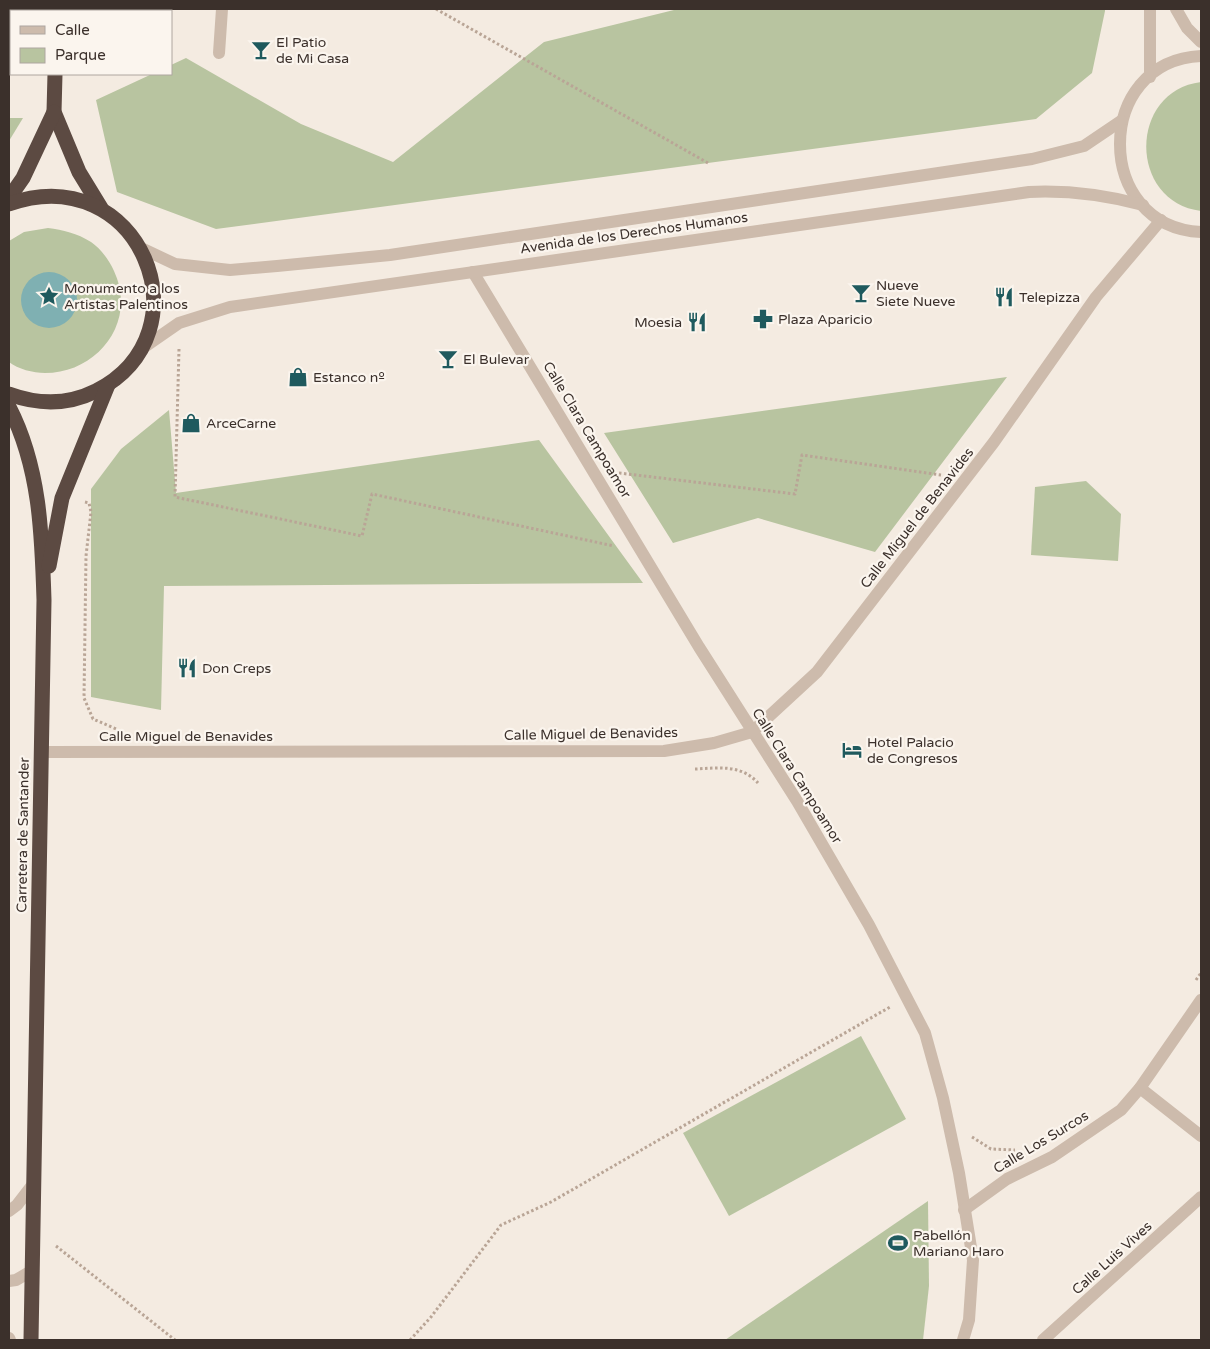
<svg xmlns="http://www.w3.org/2000/svg" width="1210" height="1349" viewBox="0 0 1210 1349" font-family="'Varela Round',sans-serif">
  <style>
    .green { fill: #b8c4a0 }
    .water { fill: #7fb0b2 }
    .lines { fill: none; stroke-linecap: round; stroke-linejoin: round }
    .path { stroke: #b9a596; stroke-width: 3; stroke-dasharray: 2.5 2.5; stroke-linecap: butt }
    .street { stroke: #cdbbac; stroke-width: 12 }
    .highway { stroke: #5c4a42; stroke-width: 15 }
    .labels { text-anchor: middle; dominant-baseline: central; stroke-width: 4.5; stroke-linejoin: round; paint-order: stroke }
    .poi-label { font-size: 14px; fill: #3b302b; stroke: #fbf5ee; text-anchor: start }
    .street-label { font-size: 14px; fill: #3b302b; stroke: #fbf5ee }
  </style>
  <rect width="100%" height="100%" fill="#f4ebe1"/>
  <g class="green">
    <path d="M678,9H1105V11L1092,73L1036,119L216,229L117,192L96,100L152,74H171V65L186,58L301,124L393,162L544,42Z"/>
    <path d="M1201,82V211C1128,202 1128,91 1201,82Z"/>
    <path d="M9,118H23L9,141Z"/>
    <path d="M48,228C63,230 77,233 91,242C101,249 109,260 114,271C138,322 97,373 45,373C33,373 18,369 9,362V241L24,232Z"/>
    <path d="M1007,377L875,552L758,518L673,543L604,433Z"/>
    <path d="M169,410L176,493L539,440L643,583L164,586L161,710L91,697V489L121,449Z"/>
    <path d="M1086,481L1121,514L1118,561L1031,555L1035,487Z"/>
    <path d="M861,1036L906,1119L729,1216L683,1133Z"/>
    <path d="M928,1201L929,1286L923,1340H725Z"/>
  </g>
  <circle class="water" cx="49" cy="300" r="28"/>
  <g class="lines">
    <g class="path">
      <path d="M436,9L708,163"/>
      <path d="M179,349L175,497L362,536L372,494L614,546"/>
      <path d="M619,473L795,494L802,455L941,475"/>
      <path d="M85,502L89,503L91,512L86,556L84,698L93,719L116,729"/>
      <path d="M695,769C718,768 741,764 758,783"/>
      <path d="M1196,980L1201,973"/>
      <path d="M972,1137L991,1149L1015,1150"/>
      <path d="M56,1246L175,1340"/>
      <path d="M410,1340L431,1317L501,1225L551,1202L890,1007"/>
    </g>
    <g class="street">
      <path d="M1150,9V77"/>
      <path d="M1176,9L1187,28L1201,42"/>
      <path d="M219,53L222,9"/>
      <path d="M1201,56C1093,61 1093,227 1201,232"/>
      <path d="M141,248L175,264L230,270L277,266L390,255L1032,159L1084,146L1121,121"/>
      <path d="M473,272L699,647L797,801L869,925L925,1033L943,1098L959,1173L973,1260L969,1320L963,1340"/>
      <path d="M140,350L179,323L230,307L1029,192C1068,190 1105,195 1143,205"/>
      <path d="M41,752L664,751L714,743L752,732L817,672L994,442L1096,297L1161,220"/>
      <path d="M1140,1088L1201,1136"/>
      <path d="M964,1210L1007,1179L1052,1157L1121,1110L1140,1088L1201,1000"/>
      <path d="M9,1211L17,1205L34,1183"/>
      <path d="M9,1281L16,1280L33,1270"/>
      <path d="M9,1338L10,1340"/>
      <path d="M1043,1340L1201,1197"/>
    </g>
    <g class="highway">
      <path d="M56,11V9"/>
      <path d="M55,74L54,112L79,172L101,208"/>
      <path d="M9,198L23,178L54,112"/>
      <path d="M9,204C139,158 211,332 96,391C68,405 39,405 9,394"/>
      <path d="M9,407C40,467 42,534 44,600L31,1340"/>
      <path d="M49,566L62,498L108,385"/>
    </g>
  </g>
  <defs>
    <symbol id="bar-bare" viewBox="-9 -9 18 18"><path d="M-6-5H6L.8 .8V4.5H3.5V6h-7V4.5H-.8V.8Z" fill="#1f5a5e" stroke="#fbf5ee" stroke-width="2.5" paint-order="stroke"/></symbol>
    <symbol id="sight-bare" viewBox="-9 -9 18 18"><path d="M0-6L1.8-2.2L6-1.7L2.9 1.2L3.7 5.4L0 3.3L-3.7 5.4L-2.9 1.2L-6-1.7L-1.8-2.2Z" fill="#1f5a5e" stroke="#fbf5ee" stroke-width="2.5" paint-order="stroke"/></symbol>
    <symbol id="restaurant-bare" viewBox="-9 -9 18 18"><path d="M-5-6h1v4h1v-4h1v4h1v-4h1v5L-1.5 .5V6h-2V.5L-5-1ZM5-6V6H3V1.5H1.5Q1.5-4 5-6Z" fill="#1f5a5e" stroke="#fbf5ee" stroke-width="2.5" paint-order="stroke"/></symbol>
    <symbol id="pharmacy-bare" viewBox="-9 -9 18 18"><path d="M-2-6h4v4h4v4h-4v4h-4v-4h-4v-4h4Z" fill="#1f5a5e" stroke="#fbf5ee" stroke-width="2.5" paint-order="stroke"/></symbol>
    <symbol id="shop-bare" viewBox="-9 -9 18 18"><path d="M-5-2.5h2.3a2.7 3.5 0 0 1 5.4 0H5L5.5 6h-11ZM-1.5-2.5h3a1.5 2.3 0 0 0-3 0Z" fill="#1f5a5e" stroke="#fbf5ee" stroke-width="2.5" paint-order="stroke"/></symbol>
    <symbol id="hotel-bare" viewBox="-9 -9 18 18"><path d="M-6-4.5h1.5V1H6V5H4.5V3h-9V5H-6ZM-4 0a1.8 1.8 0 1 1 3.6 0ZM.5 0V-2.5h3Q6-2.5 6 0Z" fill="#1f5a5e" stroke="#fbf5ee" stroke-width="2.5" paint-order="stroke"/></symbol>
    <symbol id="stadium-bare" viewBox="-9 -9 18 18"><path d="M0-5a6.5 5 0 1 0 0 10a6.5 5 0 1 0 0-10ZM-3.5-1.8h7v3.6h-7Z" fill="#1f5a5e" stroke="#fbf5ee" stroke-width="2.5" paint-order="stroke"/></symbol>
  </defs>
  <g fill-rule="evenodd">
    <use href="#bar-bare" x="247" y="36" width="28" height="28"/>
    <use href="#bar-bare" x="847" y="279" width="28" height="28"/>
    <use href="#sight-bare" x="35" y="282" width="28" height="28"/>
    <use href="#restaurant-bare" x="990" y="283" width="28" height="28"/>
    <use href="#pharmacy-bare" x="749" y="305" width="28" height="28"/>
    <use href="#restaurant-bare" x="683" y="308" width="28" height="28"/>
    <use href="#bar-bare" x="434" y="345" width="28" height="28"/>
    <use href="#shop-bare" x="284" y="363" width="28" height="28"/>
    <use href="#shop-bare" x="177" y="409" width="28" height="28"/>
    <use href="#restaurant-bare" x="173" y="654" width="28" height="28"/>
    <use href="#hotel-bare" x="838" y="736" width="28" height="28"/>
    <use href="#stadium-bare" x="884" y="1229" width="28" height="28"/>
  </g>
  <g class="labels">
    <g class="poi-label">
      <text x="276" y="42">El Patio<tspan x="276" dy="16">de Mi Casa</tspan></text>
      <text x="876" y="285">Nueve<tspan x="876" dy="16">Siete Nueve</tspan></text>
      <text x="64" y="288">Monumento a los<tspan x="64" dy="16">Artistas Palentinos</tspan></text>
      <text x="1019" y="297">Telepizza</text>
      <text x="778" y="319">Plaza Aparicio</text>
      <text x="682" y="322" text-anchor="end">Moesia</text>
      <text x="463" y="359">El Bulevar</text>
      <text x="313" y="377">Estanco nº</text>
      <text x="206" y="423">ArceCarne</text>
      <text x="202" y="668">Don Creps</text>
      <text x="867" y="742">Hotel Palacio<tspan x="867" dy="16">de Congresos</tspan></text>
      <text x="913" y="1235">Pabellón<tspan x="913" dy="16">Mariano Haro</tspan></text>
    </g>
    <g class="street-label">
      <text transform="translate(634 233) rotate(-8)">Avenida de los Derechos Humanos</text>
      <text transform="translate(587 430) rotate(59)">Calle Clara Campoamor</text>
      <text transform="translate(917 518) rotate(-52)">Calle Miguel de Benavides</text>
      <text transform="translate(591 734) rotate(-1)">Calle Miguel de Benavides</text>
      <text x="186" y="736">Calle Miguel de Benavides</text>
      <text transform="translate(797 776) rotate(58)">Calle Clara Campoamor</text>
      <text transform="translate(23 835) rotate(-89)">Carretera de Santander</text>
      <text transform="translate(1041 1142) rotate(-31)">Calle Los Surcos</text>
      <text transform="translate(1112 1258) rotate(-42)">Calle Luis Vives</text>
    </g>
  </g>
  <rect width="1210" height="1349" fill="none" stroke="#3b302b" stroke-width="20"/>
  <rect x="10" y="10" width="162" height="65" fill="#fbf5ee" stroke="#aea6a0"/>
  <rect x="20" y="26" width="25" height="8" fill="#cdbbac" stroke="#aea6a0"/>
  <text x="55" y="35" font-size="15" fill="#3b302b">Calle</text>
  <rect x="20" y="48" width="25" height="15" fill="#b8c4a0" stroke="#aea6a0"/>
  <text x="55" y="60" font-size="15" fill="#3b302b">Parque</text>
</svg>
